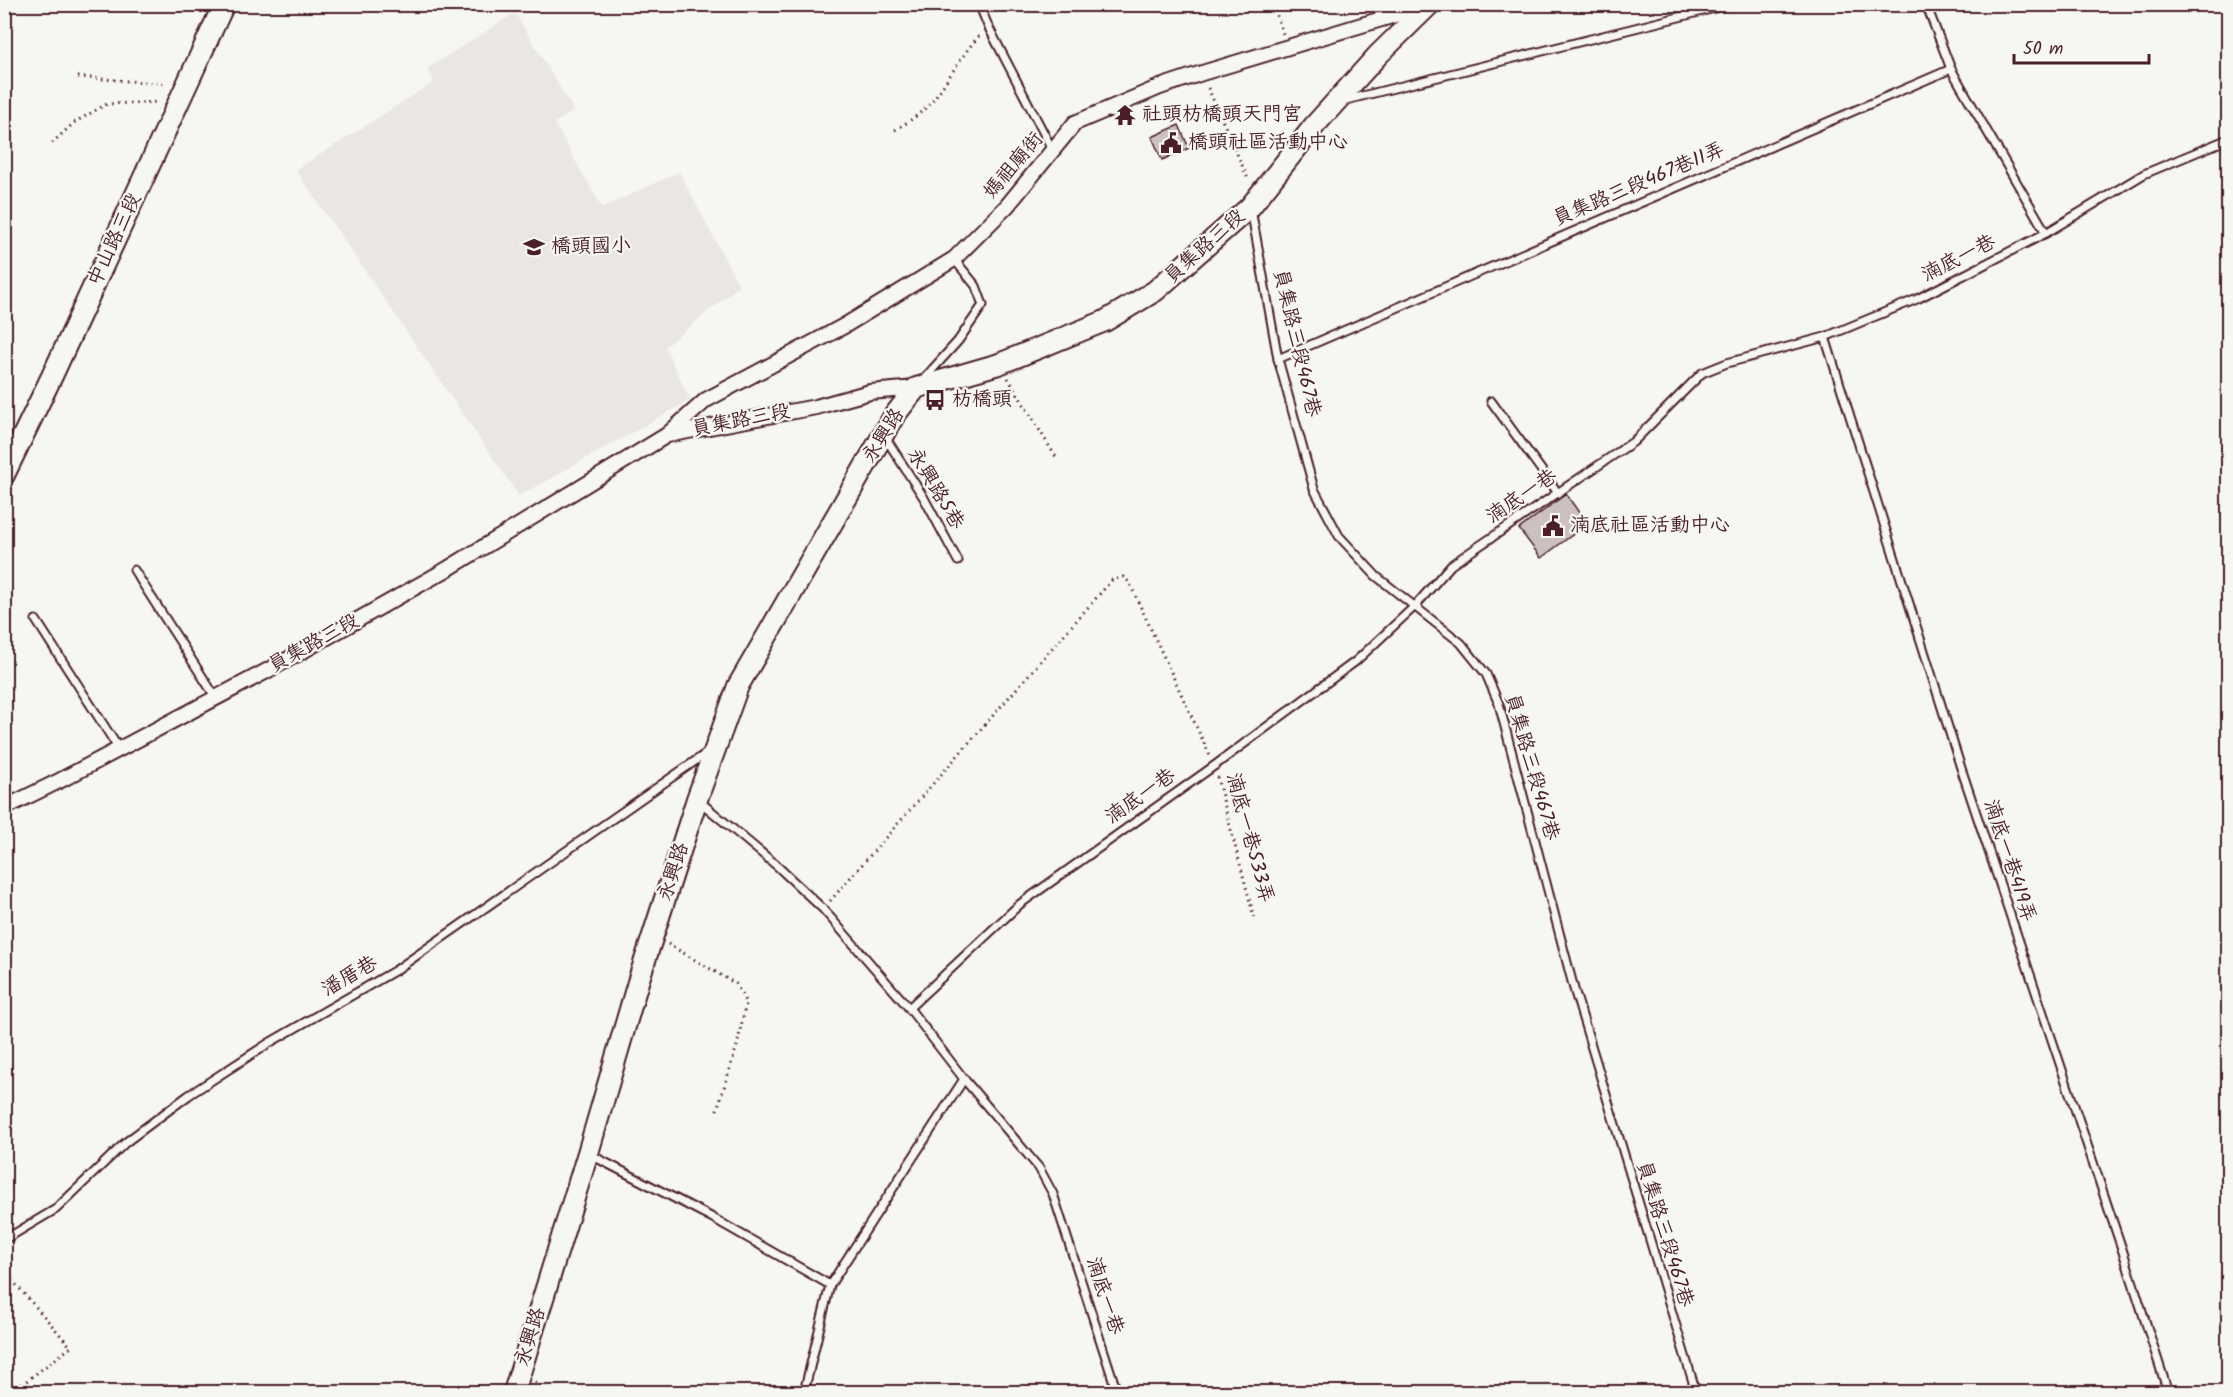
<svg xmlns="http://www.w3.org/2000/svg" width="2233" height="1397" viewBox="0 0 2233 1397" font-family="Kalam,'LXGW WenKai TC',sans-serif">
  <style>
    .built { fill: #e9e6e3 }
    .building { fill: #ccc1c0; stroke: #4a1f2b; stroke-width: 1.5 }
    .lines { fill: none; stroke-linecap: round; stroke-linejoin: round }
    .lane-casing { stroke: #4a1f2b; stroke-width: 11 }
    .street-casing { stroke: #4a1f2b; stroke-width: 18 }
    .secondary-casing { stroke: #4a1f2b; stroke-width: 24 }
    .path { stroke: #4a1f2b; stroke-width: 3; stroke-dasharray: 1.5 4.5; stroke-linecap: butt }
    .lane { stroke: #f6f6f2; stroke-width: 7 }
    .street { stroke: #f6f6f2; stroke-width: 14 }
    .secondary { stroke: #f6f6f2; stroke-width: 20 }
    .labels { text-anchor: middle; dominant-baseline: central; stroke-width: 4.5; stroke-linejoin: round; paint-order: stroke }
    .poi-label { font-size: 20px; fill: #4a1f2b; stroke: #f6f6f2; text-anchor: start }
    .street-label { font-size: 20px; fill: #4a1f2b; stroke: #f6f6f2 }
  </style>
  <rect width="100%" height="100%" fill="#f6f6f2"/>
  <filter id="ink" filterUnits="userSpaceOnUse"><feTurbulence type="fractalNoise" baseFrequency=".0167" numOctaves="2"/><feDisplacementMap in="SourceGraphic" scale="12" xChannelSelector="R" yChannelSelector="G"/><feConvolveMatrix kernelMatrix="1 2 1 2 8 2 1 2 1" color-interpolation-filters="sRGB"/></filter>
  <g filter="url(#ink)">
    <path class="built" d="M515,13L574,111L554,123L602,208L679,172L739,286L665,347L690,400L519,496L296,170L434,82L427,69Z"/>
    <g class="building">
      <path d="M1179,125L1189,148L1162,160L1152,137Z"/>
      <path d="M1566,494L1587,524L1541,558L1519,529Z"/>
    </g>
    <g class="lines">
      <defs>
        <g id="lane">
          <path d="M979,4L988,26L1053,151"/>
          <path d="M1951,69L2046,233"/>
          <path d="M1346,100L1731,4"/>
          <path d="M1251,209L1278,359L1314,489L1339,536L1376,576L1461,643L1486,674L1499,704L1574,989L1696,1392"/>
          <path d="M1825,337L1960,765L2125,1258L2168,1392"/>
          <path d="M1278,359L1951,69L1926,4"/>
          <path d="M922,381L958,341L983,305L976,286L954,259"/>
          <path d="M1491,401L1558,493"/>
          <path d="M885,437L924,498L958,561"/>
          <path d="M134,570L216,698"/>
          <path d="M36,620L119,749"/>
          <path d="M698,800L776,865L823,909L909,1008L964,1079L1039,1168L1053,1194L1117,1392"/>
          <path d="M909,1008L1020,904L1214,766L1356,661L1415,606L1451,565L1633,442L1702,373L1727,363L1825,337L1917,299L2046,233L2144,174L2228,139"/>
          <path d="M589,1154L711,1217L830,1285L804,1392"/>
          <path d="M4,1240L56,1209L126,1142L189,1095L269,1043L396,970L708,752"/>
          <path d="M830,1285L964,1079"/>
        </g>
        <g id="street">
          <path d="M667,435L706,400L844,326L954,259L1007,206L1075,123L1160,87L1202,73L1425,6"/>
          <path d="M4,808L61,780L278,665L449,568L667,435L816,407L870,392L916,388"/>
        </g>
        <g id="secondary">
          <path d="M4,475L52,376L224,4"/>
          <path d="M514,1392L588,1153L638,982L697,799L738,686L894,416L916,388L999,364L1105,321L1155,291L1250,207L1314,126L1378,55L1430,4"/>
        </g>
      </defs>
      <use href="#lane" class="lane-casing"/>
      <use href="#street" class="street-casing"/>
      <use href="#secondary" class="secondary-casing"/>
      <g class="path">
        <path d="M1273,4L1283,34"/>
        <path d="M78,77L167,84"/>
        <path d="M1208,88L1249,181"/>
        <path d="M895,130C910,121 924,112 935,97C950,77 962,55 979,36"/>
        <path d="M52,143L75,122L107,104L159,102"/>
        <path d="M1008,378L1057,459"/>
        <path d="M1217,777L1254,917"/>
        <path d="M830,901L1112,580L1123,577L1129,582L1210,756"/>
        <path d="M668,944L736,984L746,1003L737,1046L716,1113"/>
        <path d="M4,1271L71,1347L12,1392"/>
        <path d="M535,1382L551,1392"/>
      </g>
      <use href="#lane" class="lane"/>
      <use href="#street" class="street"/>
      <use href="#secondary" class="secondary"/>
    </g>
  </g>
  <defs>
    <symbol id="temple-bare" viewBox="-9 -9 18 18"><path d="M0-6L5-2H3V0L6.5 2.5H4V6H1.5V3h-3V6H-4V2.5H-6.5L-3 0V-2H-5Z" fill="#4a1f2b" stroke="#f6f6f2" stroke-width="2.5" paint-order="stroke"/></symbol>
    <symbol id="civic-bare" viewBox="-9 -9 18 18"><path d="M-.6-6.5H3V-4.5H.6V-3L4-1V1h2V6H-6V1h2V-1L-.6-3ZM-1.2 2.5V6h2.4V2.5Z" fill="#4a1f2b" stroke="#f6f6f2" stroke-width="2.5" paint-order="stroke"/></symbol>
    <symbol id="school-bare" viewBox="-9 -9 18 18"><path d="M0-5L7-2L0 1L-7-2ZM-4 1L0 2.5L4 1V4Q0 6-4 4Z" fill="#4a1f2b" stroke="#f6f6f2" stroke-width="2.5" paint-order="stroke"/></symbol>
    <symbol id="bus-bare" viewBox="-9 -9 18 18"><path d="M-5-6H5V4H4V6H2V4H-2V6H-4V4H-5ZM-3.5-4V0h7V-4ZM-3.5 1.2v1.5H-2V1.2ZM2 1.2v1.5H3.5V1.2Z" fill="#4a1f2b" stroke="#f6f6f2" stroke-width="2.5" paint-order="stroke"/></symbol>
  </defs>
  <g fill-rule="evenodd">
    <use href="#temple-bare" x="1110" y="100" width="30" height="30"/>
    <use href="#civic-bare" x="1156" y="128" width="30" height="30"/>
    <use href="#school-bare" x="519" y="232" width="30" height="30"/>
    <use href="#bus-bare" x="920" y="385" width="30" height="30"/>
    <use href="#civic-bare" x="1538" y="511" width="30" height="30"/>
  </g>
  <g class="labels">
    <g class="poi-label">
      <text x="1142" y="115">社頭枋橋頭天門宮</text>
      <text x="1188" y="143">橋頭社區活動中心</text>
      <text x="551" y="247">橋頭國小</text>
      <text x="952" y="400">枋橋頭</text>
      <text x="1570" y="526">湳底社區活動中心</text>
    </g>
    <g class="street-label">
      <text transform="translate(1014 166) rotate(-50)">媽祖廟街</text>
      <text transform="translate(1639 185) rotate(-23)">員集路三段467巷11弄</text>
      <text transform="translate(115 240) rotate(-65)">中山路三段</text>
      <text transform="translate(1205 247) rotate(-42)">員集路三段</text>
      <text transform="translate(1959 259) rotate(-27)">湳底一巷</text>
      <text transform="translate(1296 343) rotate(77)">員集路三段467巷</text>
      <text transform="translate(741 421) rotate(-11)">員集路三段</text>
      <text transform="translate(884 436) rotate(-58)">永興路</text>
      <text transform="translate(935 489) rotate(59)">永興路5巷</text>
      <text transform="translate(1522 497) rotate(-34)">湳底一巷</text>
      <text transform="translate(314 644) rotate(-29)">員集路三段</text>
      <text transform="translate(1531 767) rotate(74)">員集路三段467巷</text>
      <text transform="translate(1141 797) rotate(-35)">湳底一巷</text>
      <text transform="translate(1249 838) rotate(75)">湳底一巷533弄</text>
      <text transform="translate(2009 861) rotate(72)">湳底一巷419弄</text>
      <text transform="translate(674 872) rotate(-72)">永興路</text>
      <text transform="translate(350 977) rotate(-30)">潘厝巷</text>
      <text transform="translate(1664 1234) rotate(73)">員集路三段467巷</text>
      <text transform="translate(1104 1296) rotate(72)">湳底一巷</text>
      <text transform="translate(531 1337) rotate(-73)">永興路</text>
    </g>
  </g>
  <rect width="2233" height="1397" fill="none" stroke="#f6f6f2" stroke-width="24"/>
  <rect x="12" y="12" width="2209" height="1373" fill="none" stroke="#4a1f2b" stroke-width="2" filter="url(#ink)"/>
  <path d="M2014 54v9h135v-9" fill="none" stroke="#4a1f2b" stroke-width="3"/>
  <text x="2023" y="54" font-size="18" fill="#4a1f2b" stroke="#f6f6f2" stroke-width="4.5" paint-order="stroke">50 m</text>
</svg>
